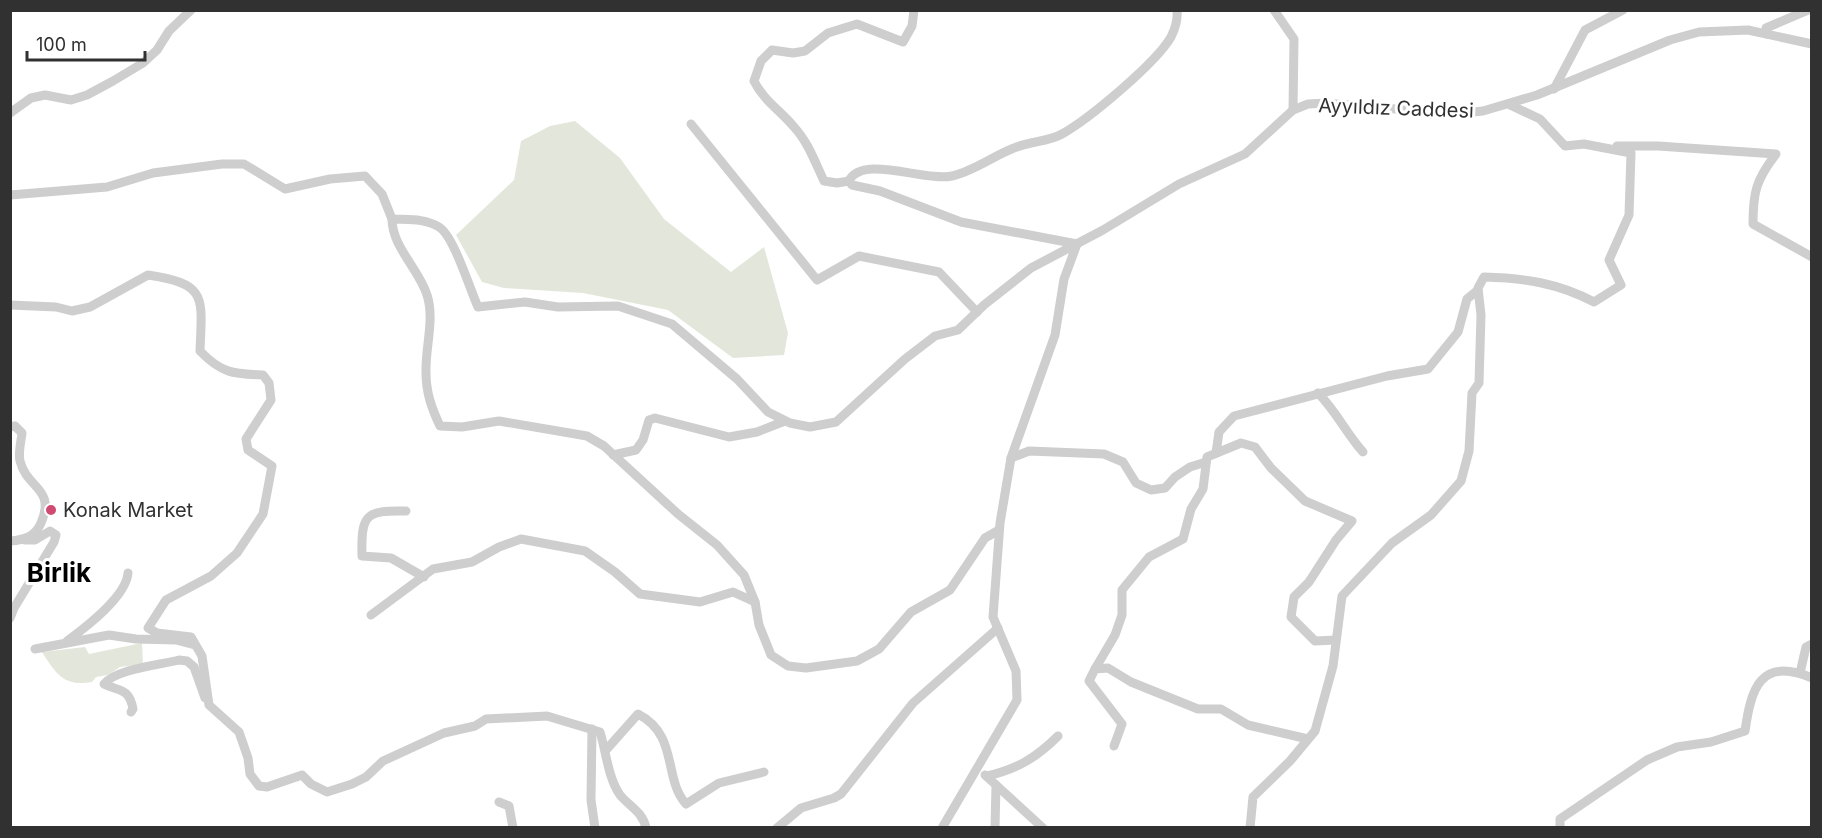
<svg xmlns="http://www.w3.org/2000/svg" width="1822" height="838" viewBox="0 0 1822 838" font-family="Inter,sans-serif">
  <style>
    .green { fill: #e3e7db }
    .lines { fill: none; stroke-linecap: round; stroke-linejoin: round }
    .street { stroke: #cecece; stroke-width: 9 }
    .poi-dot { fill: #d04b72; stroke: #fff; stroke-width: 2 }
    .labels { text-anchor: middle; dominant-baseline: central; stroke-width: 6; stroke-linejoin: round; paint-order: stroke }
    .street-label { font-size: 20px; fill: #313131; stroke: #fff }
    .poi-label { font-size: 20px; fill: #313131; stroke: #fff; text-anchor: start }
    .district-label { font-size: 26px; font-weight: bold; fill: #000; stroke: #fff }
  </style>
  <rect width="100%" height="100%" fill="#fff"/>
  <g class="green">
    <path d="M575,121L620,158L664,219L731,272L764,247L788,333L784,355L733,358L668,310L583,293L504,288L482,282L456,235L514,180L521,141L550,126Z"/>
    <path d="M142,643L143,664L120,667L108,675L96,677L92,682C64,687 56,674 42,652L85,647L89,654Z"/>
  </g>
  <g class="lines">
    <g class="street">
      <path d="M1274,10L1294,39L1293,110"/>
      <path d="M1767,34L1766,28L1808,10"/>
      <path d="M1554,89L1585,30L1623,10"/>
      <path d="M10,113L31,98L45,95L71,100L87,95L113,81L143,63L157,50L169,31L191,10"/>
      <path d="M691,124L817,280L859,256L939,272L977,312"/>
      <path d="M1617,146H1658L1776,154C1756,180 1753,192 1753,224L1812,257"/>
      <path d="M849,181L837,183L824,181C815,162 808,142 794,127C780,110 764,101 754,81L761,61L772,50L793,53L805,51L828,33L857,24L903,42L912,26L914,10"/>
      <path d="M10,195L107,187L153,173L222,164H244L285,189L330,179L365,176L382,194L392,219"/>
      <path d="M1077,244L961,222L880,191L852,185L849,181C862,154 925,182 952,176C974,171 993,156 1014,148C1030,141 1048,142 1062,134C1089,119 1156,63 1171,37C1175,29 1178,20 1177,10"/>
      <path d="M10,305L56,307L72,311L90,307L148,275C208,284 202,297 200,351C221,373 233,374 263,375L269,383L271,400L246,439L248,450L272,466L263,514L237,553L211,576L166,600L148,628L157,633L191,637L202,656L209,705L239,732L248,758L250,774L259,786L267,787L302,775L311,784L327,792L352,784L366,777L383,761L444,733L475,726L486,719L547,716L600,732C606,751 608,778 620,795C629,806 643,812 646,828"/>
      <path d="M1318,393C1336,411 1346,433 1363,452"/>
      <path d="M10,427L15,426L22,433C21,442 18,453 20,461C27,489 56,488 41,523C35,537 24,540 10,541"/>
      <path d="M1216,453L1219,432L1234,416L1387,376L1428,369L1458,332L1467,299L1478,290"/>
      <path d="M613,455L636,450L643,440L649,420L655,418L729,437L757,432L785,421"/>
      <path d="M1011,458L1029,451L1104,454L1123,462L1136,483L1151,490L1165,488L1175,477L1190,467L1206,462"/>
      <path d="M406,511C365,510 361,515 362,556L391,558L424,577"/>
      <path d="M999,530L985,538L950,590L911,612L879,649L857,661L806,668L788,666L771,655L759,625L755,602L744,575L717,545L678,514L604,446L587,436L499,421L462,427L440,426C432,409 426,393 426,373C425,348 435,319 427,295C419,269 392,247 392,219C408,220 424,218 439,227C454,236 470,290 478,307L525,302L558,307L618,306L672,324L737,379L768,412L790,423L810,427L836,422L905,359L935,336L958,330L984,305L1031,268L1103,230L1179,184L1245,154L1293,110L1308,104L1326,103L1453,114L1483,111L1537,95L1670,40L1699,32L1748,30L1812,44"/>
      <path d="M371,615L433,569L472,562L499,547L521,539L585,551L615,572L640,594L700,602L733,592L755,602"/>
      <path d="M10,618L14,608L54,542L56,535L50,531L35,540H25"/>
      <path d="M67,641C86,627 126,597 128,573"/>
      <path d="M35,649L109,635L136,639L176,640L195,645"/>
      <path d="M1095,669L1115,635L1122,615V590L1149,557L1183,539L1191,509L1203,489L1207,457L1241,443L1255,447L1271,468L1305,501L1352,521L1336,540L1309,582L1294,597L1291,617L1315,641L1336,640"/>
      <path d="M1800,673L1806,647L1812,644"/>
      <path d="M131,712L133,709C129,687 119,692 104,684C116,669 159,665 179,660L187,661L194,667L205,698"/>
      <path d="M592,729L591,800L595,828"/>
      <path d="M1114,746L1122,724L1089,681L1095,669L1108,668L1131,682L1198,709H1221L1248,725L1308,739"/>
      <path d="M606,750L638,714C679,735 663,779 686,804L719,783L764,772"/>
      <path d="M985,775L996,785L995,828"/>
      <path d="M987,776C1017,769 1036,758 1058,736"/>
      <path d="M996,785L1043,828"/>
      <path d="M499,802L509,806L513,828"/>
      <path d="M777,828L801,808L834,798L841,794L913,703L998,628"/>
      <path d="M942,828L1017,700L1016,671L993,617L1000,523L1011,458L1055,335L1064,279L1077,244"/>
      <path d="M1250,828L1253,797L1290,761L1315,731L1333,666L1342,596L1392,543L1431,515L1461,481L1469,451L1472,393L1479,383L1481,315L1478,288L1484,277C1524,278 1558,283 1594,302L1621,285L1609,260L1629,215L1631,153L1584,144L1565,146L1540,119L1510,105"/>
      <path d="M1560,828V819L1647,760L1677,747L1711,742L1745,731C1751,689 1760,656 1812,678"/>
    </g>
  </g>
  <circle class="poi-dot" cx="51" cy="510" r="6"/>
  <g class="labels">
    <g class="street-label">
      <text transform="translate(1396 108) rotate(2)">Ayyıldız Caddesi</text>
    </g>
    <g class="poi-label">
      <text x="63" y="510">Konak Market</text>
    </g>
    <g class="district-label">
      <text x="59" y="572">Birlik</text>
    </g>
  </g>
  <rect width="1822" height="838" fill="none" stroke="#313131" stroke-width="24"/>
  <path d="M27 51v9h118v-9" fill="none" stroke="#313131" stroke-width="3"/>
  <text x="36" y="51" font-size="18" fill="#313131" stroke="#ffffff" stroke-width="4.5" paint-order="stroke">100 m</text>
</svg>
